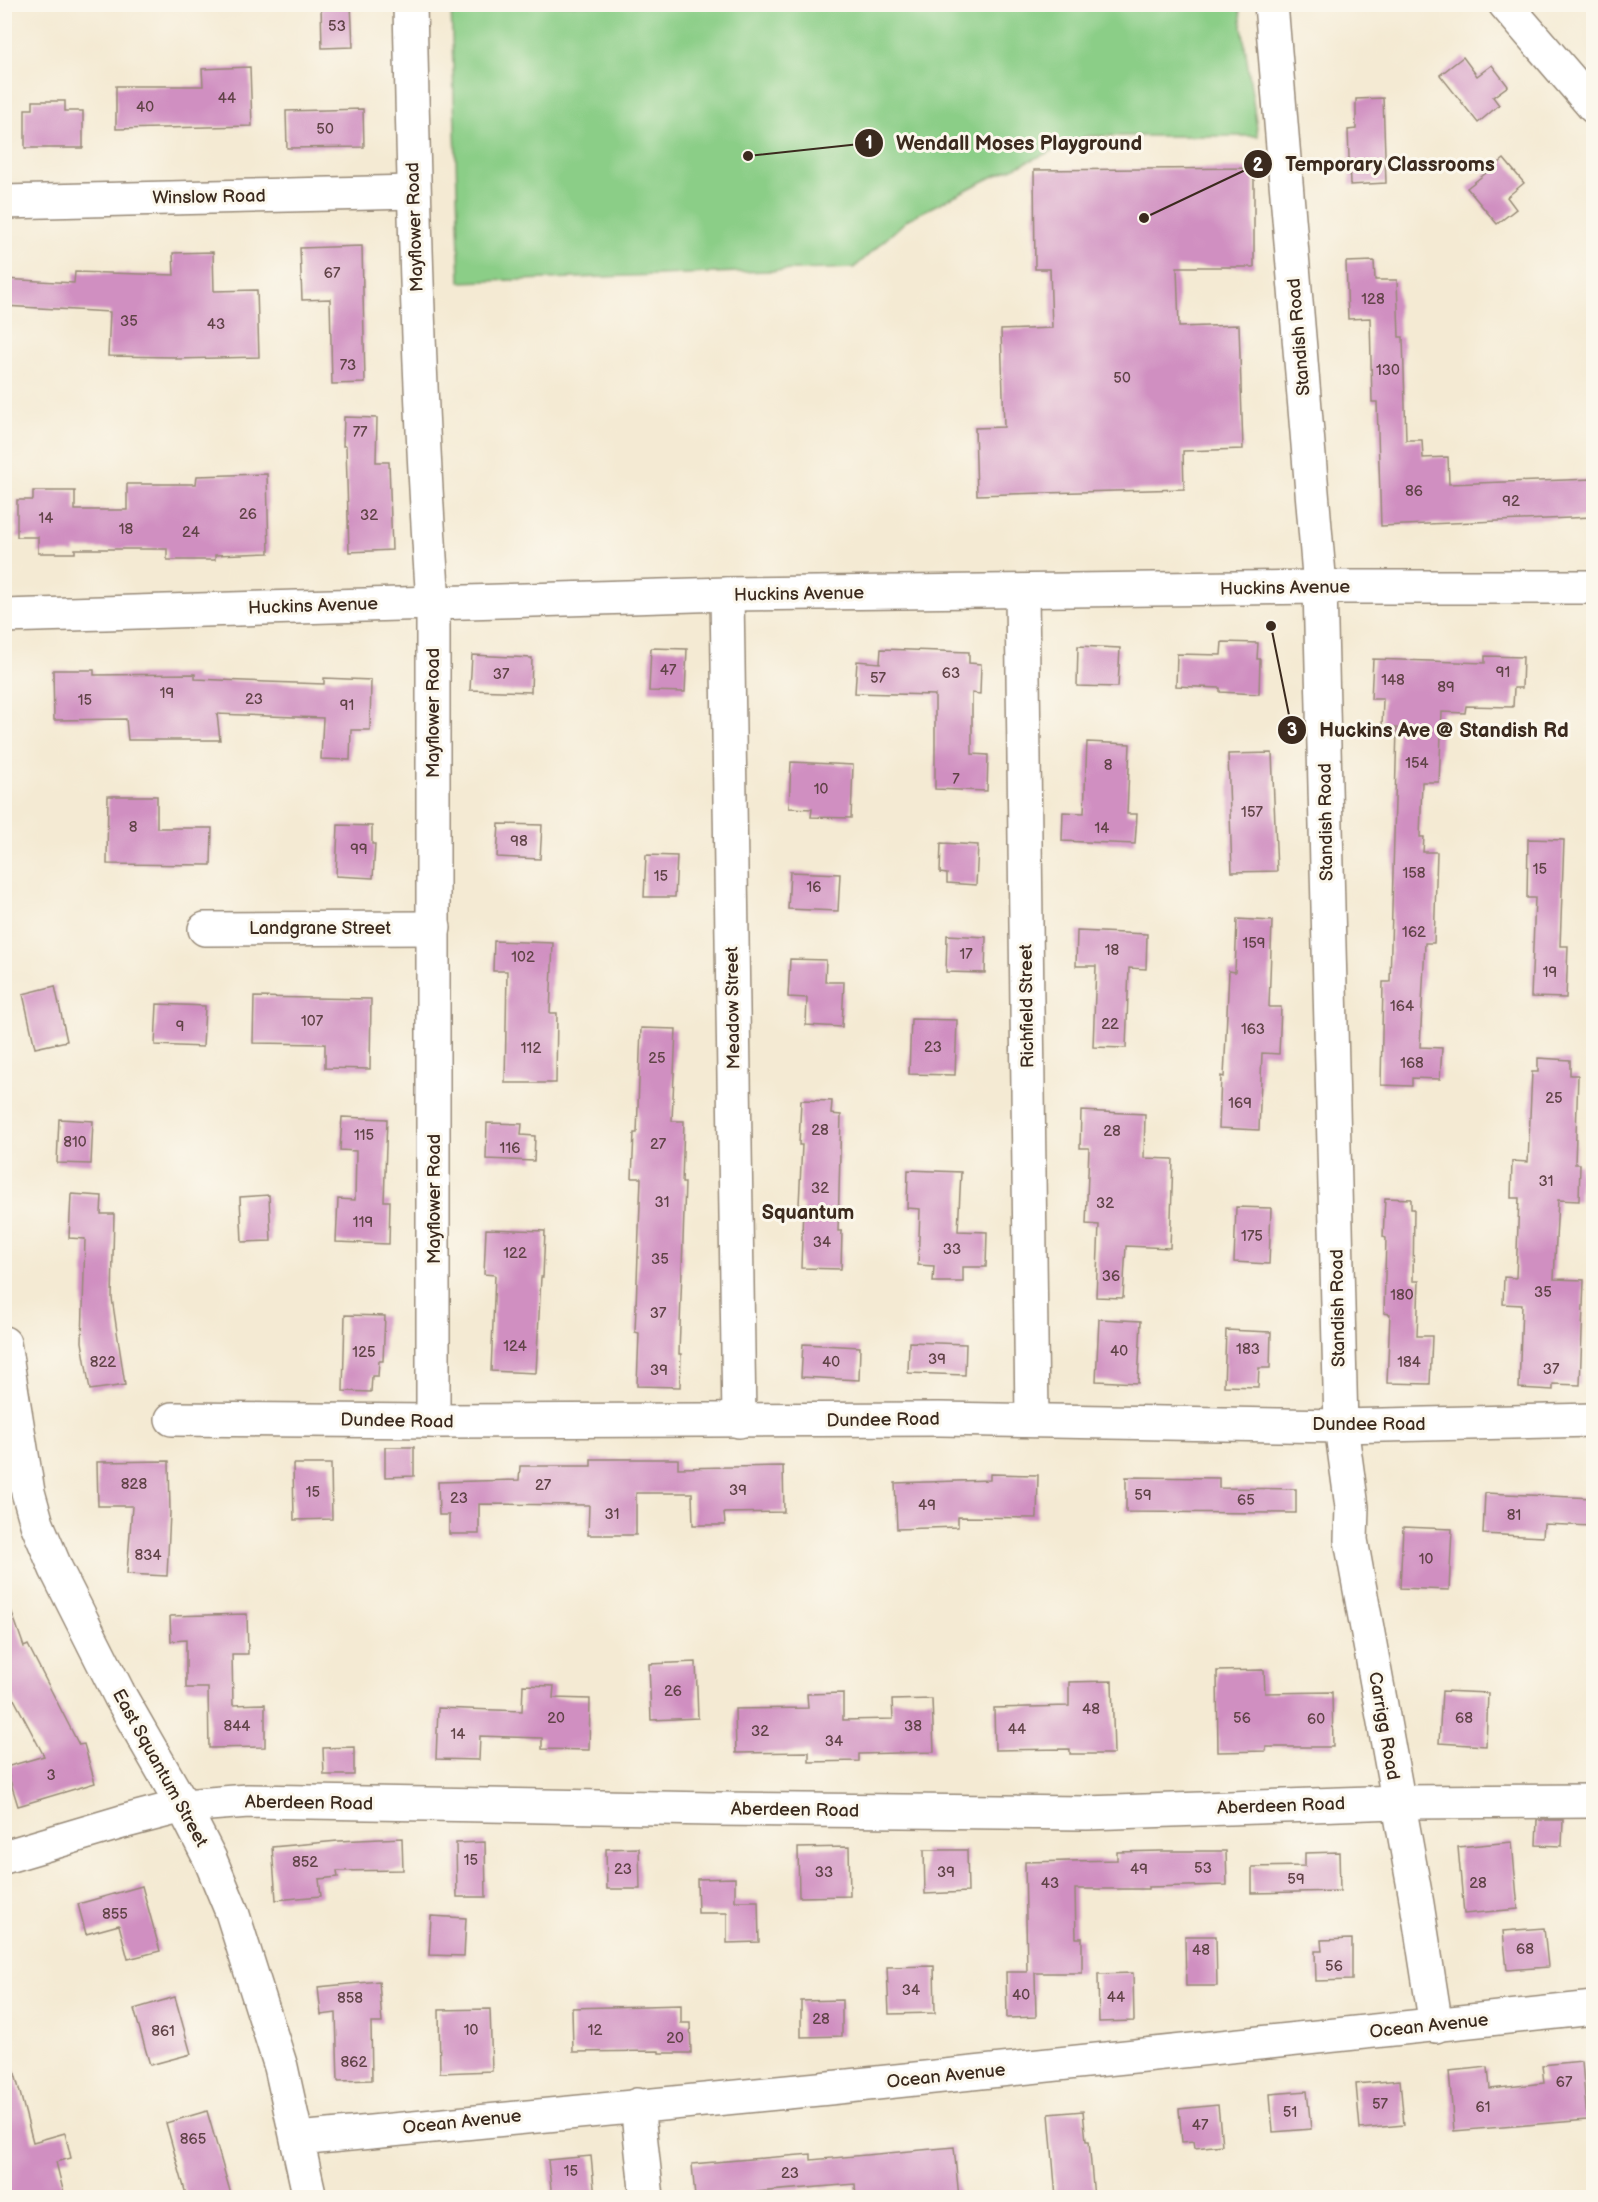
<svg xmlns="http://www.w3.org/2000/svg" width="1598" height="2202" viewBox="0 0 1598 2202" font-family="'Balsamiq Sans',sans-serif">
  <style>
    .green { fill: #8bce87; stroke: #637c52; stroke-width: 1.5 }
    .building { fill: #d08fc1 }
    .lines { fill: none; stroke-linecap: round; stroke-linejoin: round }
    .minor-casing { stroke: #988a78; stroke-width: 36 }
    .minor { stroke: #fff; stroke-width: 33 }
    .labels { text-anchor: middle; dominant-baseline: central; stroke-width: 6; stroke-linejoin: round; paint-order: stroke }
    .number-label { font-size: 15px; fill: #604347 }
    .street-label { font-size: 18px; fill: #3b2a1e; stroke: #fbf7ec }
    .neighbourhood-label { font-size: 20px; font-weight: bold; fill: #3b2a1e; stroke: #fbf7ec }
    .leader { fill: none; stroke: #3b2a1e; stroke-width: 2 }
    .callout-dot { fill: #3b2a1e; stroke: #fbf7ec; stroke-width: 2 }
    .mark-label { font-size: 18px; text-anchor: middle; font-weight: bold; fill: #fff }
    .callout-label { font-size: 20px; text-anchor: middle; font-weight: bold; fill: #3b2a1e; stroke: #fbf7ec; stroke-width: 6; stroke-linejoin: round; paint-order: stroke }
  </style>
  <rect width="100%" height="100%" fill="#fbf7ec"/>
  <filter id="ink" filterUnits="userSpaceOnUse"><feTurbulence type="fractalNoise" baseFrequency=".0167" numOctaves="2"/><feDisplacementMap in="SourceGraphic" scale="12" xChannelSelector="R" yChannelSelector="G"/><feConvolveMatrix kernelMatrix="1 2 1 2 8 2 1 2 1" color-interpolation-filters="sRGB"/></filter>
  <filter id="wash" filterUnits="userSpaceOnUse"><feTurbulence type="fractalNoise" baseFrequency=".008" numOctaves="4" result="noise"/><feDisplacementMap in="SourceGraphic" scale="24" xChannelSelector="R" yChannelSelector="G"/><feGaussianBlur stdDeviation="1.35" result="paint"/><feColorMatrix in="noise" values="0 0 0 0 0 0 0 0 0 0 0 0 0 0 0 0 0 1.4 0 .05"/><feComposite in="paint" operator="in"/></filter>
  <g filter="url(#wash)">
    <rect width="100%" height="100%" fill="#f4ead3"/>
    <path class="green" d="M451,5H1239L1258,136H1087L992,177L908,219L854,268L460,282Z"/>
    <g id="blocks">
      <g class="building">
        <path d="M321,4H351L353,47L322,48Z"/>
        <path d="M1463,57L1477,76L1492,65L1508,86L1493,97L1499,105L1478,123L1440,75Z"/>
        <path d="M250,67L252,126L116,129V86H203L202,69Z"/>
        <path d="M1383,98L1386,183L1350,185L1348,130L1356,129V99Z"/>
        <path d="M33,101H65V111H83V148H25V109H33Z"/>
        <path d="M363,109L364,147L287,148L286,111Z"/>
        <path d="M1504,159L1524,183L1507,197L1516,209L1497,224L1467,188Z"/>
        <path d="M1254,168V267H1177L1179,327L1239,325L1243,449L1183,451L1184,489L977,495L975,428L1004,427L1001,330L1052,328L1050,269H1035L1034,170Z"/>
        <path d="M362,246L365,383L332,384L330,299L302,300L300,248Z"/>
        <path d="M213,252L214,291L257,290L259,357L176,359V357L108,356L110,312L4,306V279L74,283L75,272L174,275L173,253Z"/>
        <path d="M1374,261L1375,280H1397L1399,337H1403L1406,440H1422L1423,458L1448,457L1449,484L1593,479V517L1381,526L1377,402H1372L1370,318L1348,319L1346,262Z"/>
        <path d="M344,417L377,418L376,462H389L392,550L349,552L346,446H343Z"/>
        <path d="M267,474L269,553L215,555V560H167V549H75V553H38V537H17V500H33V491H75V510H127V484H196L197,476Z"/>
        <path d="M1222,642L1258,643L1257,659H1260L1259,694L1220,692V688L1176,686L1177,654L1221,655Z"/>
        <path d="M1078,646L1120,648L1118,687L1077,686Z"/>
        <path d="M651,648L687,649L685,692L649,691Z"/>
        <path d="M881,649L969,652V663L981,664L980,694L972,693V754L988,755L987,791L935,789V695L855,693L857,661L880,663Z"/>
        <path d="M472,655L532,658L531,692L470,690Z"/>
        <path d="M1485,656L1523,657L1522,688H1514L1513,707L1466,706L1465,713L1442,712L1439,782H1422L1420,837H1424L1423,852H1437L1434,943H1425L1420,1047L1442,1048L1440,1079L1412,1078V1086L1381,1085L1383,982H1390L1397,728H1382L1383,699H1371L1373,659L1485,663Z"/>
        <path d="M53,670H94V675L195,674V679L267,682L324,684V678L371,680L370,730H351L350,760L321,759L323,718L217,714L220,740H128L126,719L54,720Z"/>
        <path d="M1087,742L1130,744L1127,814H1137L1135,844L1062,841L1063,812L1084,813Z"/>
        <path d="M1272,753L1277,871L1232,872L1228,754Z"/>
        <path d="M791,762L853,765L851,818L811,817L812,809L789,808Z"/>
        <path d="M108,796H157V828H212L211,865L107,864Z"/>
        <path d="M499,824L542,825L540,859L497,857Z"/>
        <path d="M338,825L372,826V844H375L373,878L336,876Z"/>
        <path d="M1528,839L1564,840L1560,946H1568L1566,998L1531,997L1535,898H1527Z"/>
        <path d="M941,843L978,845L976,885L947,883V874L940,873Z"/>
        <path d="M646,855L677,856L675,897H644Z"/>
        <path d="M790,872L840,874L838,911L788,909Z"/>
        <path d="M1237,919L1272,921L1269,1007H1281L1279,1054L1262,1053L1259,1130L1219,1128L1221,1076L1224,1077L1229,971L1235,972Z"/>
        <path d="M1077,931L1147,934L1146,969L1129,968L1126,1048L1093,1047L1096,966H1076Z"/>
        <path d="M947,935L986,937L985,973L946,972Z"/>
        <path d="M494,941L553,943L550,1013H557L556,1083H505L507,971H493Z"/>
        <path d="M790,959L826,960L825,982H844L842,1027L806,1025L807,998L788,997Z"/>
        <path d="M55,986L67,1041L35,1048L23,994Z"/>
        <path d="M254,997L371,999L370,1069L325,1068V1044L253,1043Z"/>
        <path d="M157,1004L205,1006L203,1047L155,1045Z"/>
        <path d="M911,1019L957,1020L955,1075L909,1074Z"/>
        <path d="M641,1028L676,1029L672,1121H684L682,1183H685L679,1354H681L680,1387L637,1386L639,1333L635,1332L641,1178H632L634,1133H637Z"/>
        <path d="M1538,1058L1570,1060V1075H1578L1575,1164H1580L1579,1201L1558,1200L1554,1279L1584,1280L1580,1385L1553,1384V1390L1519,1388L1522,1305L1503,1304L1504,1277L1516,1278L1519,1198H1511L1512,1161L1528,1162L1532,1072H1538Z"/>
        <path d="M801,1100L832,1101L831,1114L841,1115L838,1231H842L841,1269L801,1268L803,1205H799L802,1145H799Z"/>
        <path d="M1081,1111L1145,1114L1144,1158L1173,1159L1170,1248L1126,1246L1123,1298L1096,1297L1099,1225L1086,1224L1089,1148H1080Z"/>
        <path d="M342,1117L387,1119L384,1201H390L389,1244L336,1242L338,1199L355,1200L356,1151L340,1150Z"/>
        <path d="M59,1119L93,1121L91,1164L57,1163Z"/>
        <path d="M487,1123L522,1124L521,1135L535,1136L534,1161L486,1159Z"/>
        <path d="M908,1170L961,1172L958,1231L987,1232L986,1267H963V1282H933L934,1266L918,1265L920,1209L907,1208Z"/>
        <path d="M71,1194L102,1196L101,1214H114L112,1298L125,1385L90,1390L82,1342L85,1239L69,1238Z"/>
        <path d="M269,1195L271,1241L242,1242L240,1197Z"/>
        <path d="M1385,1198L1411,1199V1209H1414L1413,1281H1419L1417,1336H1432L1430,1384L1387,1383L1390,1314L1384,1313L1386,1238L1383,1237Z"/>
        <path d="M1236,1207L1271,1208L1269,1264L1234,1262Z"/>
        <path d="M486,1229L545,1231L543,1277H541L536,1373L491,1371L495,1275L484,1274Z"/>
        <path d="M345,1315L385,1316L383,1361H379L378,1376H372L371,1392L343,1391Z"/>
        <path d="M1099,1319L1141,1321L1138,1383L1096,1381Z"/>
        <path d="M1226,1330L1271,1332L1270,1368H1259L1258,1387L1224,1386Z"/>
        <path d="M909,1342L966,1344L965,1375L908,1373Z"/>
        <path d="M803,1344L860,1347L859,1380L801,1377Z"/>
        <path d="M385,1447H414V1476L385,1477Z"/>
        <path d="M591,1459H678V1468L783,1466L784,1512L724,1513L725,1525H693L692,1493H636V1535H588L589,1505L479,1504V1534H449V1515H439L438,1482L519,1480L520,1466H591Z"/>
        <path d="M169,1461L170,1513L167,1576L127,1574L132,1506H98L97,1462Z"/>
        <path d="M293,1464H331L332,1519L294,1520Z"/>
        <path d="M990,1474L1038,1475L1037,1518L958,1517V1527L897,1529L895,1483L990,1480Z"/>
        <path d="M1126,1477L1219,1478V1488L1296,1489V1513L1126,1512Z"/>
        <path d="M1485,1493L1593,1498V1526L1544,1524L1543,1537L1483,1534Z"/>
        <path d="M1403,1527L1452,1529L1449,1590L1400,1588Z"/>
        <path d="M9,1604L24,1647L28,1645L79,1745L84,1744L95,1783L18,1806L6,1767L44,1756L4,1680V1605Z"/>
        <path d="M247,1614L248,1654H232L233,1705L265,1704V1747L209,1748L208,1688H186V1640L171,1641L170,1616Z"/>
        <path d="M696,1662L698,1718L651,1720L649,1664Z"/>
        <path d="M1264,1670L1265,1693L1332,1692L1333,1747H1266V1751L1218,1752L1217,1671Z"/>
        <path d="M1112,1681L1114,1754H1070V1749L995,1750L994,1708L1069,1706V1682Z"/>
        <path d="M523,1685L554,1686L553,1698L590,1699L589,1750L542,1749V1738L480,1736L479,1760L436,1759L438,1708L522,1711Z"/>
        <path d="M1442,1691L1488,1693L1486,1746L1439,1743Z"/>
        <path d="M843,1693V1720L893,1719L892,1700L932,1699L934,1752L859,1754V1761L809,1762V1752L736,1753L735,1709L808,1708L807,1694Z"/>
        <path d="M354,1747V1775H324L323,1748Z"/>
        <path d="M1537,1820H1563L1562,1846L1536,1845Z"/>
        <path d="M402,1838L403,1870L337,1871L338,1877L319,1879L321,1896L276,1900L272,1847L338,1841Z"/>
        <path d="M485,1842L486,1897H457L456,1843Z"/>
        <path d="M1512,1842L1518,1909L1464,1914L1458,1847Z"/>
        <path d="M849,1847L850,1896L799,1897L798,1848Z"/>
        <path d="M639,1848L640,1889H607L606,1849Z"/>
        <path d="M924,1850H967L968,1892L925,1894Z"/>
        <path d="M1161,1851H1226L1227,1885L1148,1887V1889H1075L1076,1938H1082V1973H1035L1036,2017L1007,2018L1006,1972H1027L1025,1862L1117,1860V1852Z"/>
        <path d="M1339,1852L1340,1891L1252,1893V1867L1305,1866V1853Z"/>
        <path d="M735,1878V1901H758L759,1942L727,1943V1913H698L697,1879Z"/>
        <path d="M142,1886L160,1951L128,1959L119,1925L86,1934L78,1904Z"/>
        <path d="M431,1916L466,1918L464,1956L429,1955Z"/>
        <path d="M1544,1928L1548,1967L1507,1970L1503,1931Z"/>
        <path d="M1185,1936H1216L1217,1986H1186Z"/>
        <path d="M1352,1939V1980L1316,1981L1315,1951H1322L1321,1940Z"/>
        <path d="M934,1966L935,2013L889,2014L887,1967Z"/>
        <path d="M1133,1973L1134,2021L1099,2022L1098,1974Z"/>
        <path d="M379,1981L382,2023H371L372,2080L338,2081L336,2013L321,2015L318,1987Z"/>
        <path d="M175,1997L191,2054L150,2065L134,2009Z"/>
        <path d="M842,2000V2036L801,2037V2001Z"/>
        <path d="M681,2005V2023H690L691,2053H659V2051L573,2052L572,2008Z"/>
        <path d="M490,2009L492,2071L440,2073L439,2010Z"/>
        <path d="M1582,2061L1587,2120L1454,2131L1449,2071L1488,2067L1490,2089L1544,2083L1542,2065Z"/>
        <path d="M13,2066L33,2142L65,2133L71,2158L56,2162L65,2198H4V2068Z"/>
        <path d="M1400,2080L1404,2125L1360,2129L1356,2084Z"/>
        <path d="M1307,2091L1311,2129L1273,2132L1270,2094Z"/>
        <path d="M1218,2105L1222,2145L1195,2148L1194,2141L1182,2142L1179,2109Z"/>
        <path d="M207,2111L232,2198H187L166,2123Z"/>
        <path d="M1083,2111L1086,2141H1089L1094,2198H1056L1049,2114Z"/>
        <path d="M954,2147L959,2198H856L855,2184L695,2197L692,2164L811,2154V2160Z"/>
        <path d="M591,2156L595,2198H552L548,2160Z"/>
      </g>
    </g>
  </g>
  <g filter="url(#ink)">
    <use href="#blocks" fill-opacity="0" stroke="#988a78" stroke-width="1.5"/>
    <g class="lines">
      <defs>
        <g id="minor">
          <path d="M410,4C414,204 419,403 433,602V1421"/>
          <path d="M1271,4L1320,587L1341,1426L1352,1507L1351,1540L1417,1904L1436,2026"/>
          <path d="M1505,4L1594,107"/>
          <path d="M4,202L413,192"/>
          <path d="M1022,592L1032,1420"/>
          <path d="M727,594L739,1421"/>
          <path d="M4,616L727,594L1320,587H1594"/>
          <path d="M205,929L434,928"/>
          <path d="M4,1343L28,1492L37,1524L56,1569L120,1696L183,1806L210,1859L232,1912L281,2067L310,2198"/>
          <path d="M172,1419L433,1421L939,1419L1341,1426L1594,1420"/>
          <path d="M4,1857L122,1822L183,1806L248,1801L714,1809L1087,1813L1397,1802L1594,1801"/>
          <path d="M637,2105L647,2198"/>
          <path d="M298,2139L829,2088L1594,2008"/>
        </g>
      </defs>
      <use href="#minor" class="minor-casing"/>
      <use href="#minor" class="minor"/>
    </g>
  </g>
  <g class="labels">
    <g class="number-label">
      <text x="337" y="26">53</text>
      <text x="227" y="98">44</text>
      <text x="145" y="107">40</text>
      <text x="325" y="129">50</text>
      <text x="332" y="273">67</text>
      <text x="1373" y="299">128</text>
      <text x="129" y="321">35</text>
      <text x="216" y="324">43</text>
      <text x="348" y="365">73</text>
      <text x="1388" y="370">130</text>
      <text x="1122" y="378">50</text>
      <text x="360" y="432">77</text>
      <text x="1414" y="491">86</text>
      <text x="1511" y="501">92</text>
      <text x="248" y="514">26</text>
      <text x="369" y="515">32</text>
      <text x="46" y="518">14</text>
      <text x="126" y="529">18</text>
      <text x="191" y="532">24</text>
      <text x="668" y="670">47</text>
      <text x="1503" y="672">91</text>
      <text x="951" y="673">63</text>
      <text x="501" y="674">37</text>
      <text x="878" y="678">57</text>
      <text x="1393" y="680">148</text>
      <text x="1446" y="687">89</text>
      <text x="167" y="693">19</text>
      <text x="254" y="699">23</text>
      <text x="85" y="700">15</text>
      <text x="347" y="705">91</text>
      <text x="1417" y="763">154</text>
      <text x="1108" y="765">8</text>
      <text x="956" y="779">7</text>
      <text x="821" y="789">10</text>
      <text x="1252" y="812">157</text>
      <text x="133" y="827">8</text>
      <text x="1102" y="828">14</text>
      <text x="519" y="841">98</text>
      <text x="359" y="849">99</text>
      <text x="1540" y="869">15</text>
      <text x="1414" y="873">158</text>
      <text x="661" y="876">15</text>
      <text x="814" y="887">16</text>
      <text x="1414" y="932">162</text>
      <text x="1254" y="943">159</text>
      <text x="1112" y="950">18</text>
      <text x="966" y="954">17</text>
      <text x="523" y="957">102</text>
      <text x="1550" y="972">19</text>
      <text x="1402" y="1006">164</text>
      <text x="312" y="1021">107</text>
      <text x="1110" y="1024">22</text>
      <text x="180" y="1026">9</text>
      <text x="1253" y="1029">163</text>
      <text x="933" y="1047">23</text>
      <text x="531" y="1048">112</text>
      <text x="657" y="1058">25</text>
      <text x="1412" y="1063">168</text>
      <text x="1554" y="1098">25</text>
      <text x="1240" y="1103">169</text>
      <text x="820" y="1130">28</text>
      <text x="1112" y="1131">28</text>
      <text x="364" y="1135">115</text>
      <text x="75" y="1142">810</text>
      <text x="658" y="1144">27</text>
      <text x="510" y="1148">116</text>
      <text x="1546" y="1181">31</text>
      <text x="820" y="1188">32</text>
      <text x="662" y="1202">31</text>
      <text x="1105" y="1203">32</text>
      <text x="363" y="1222">119</text>
      <text x="1252" y="1236">175</text>
      <text x="822" y="1242">34</text>
      <text x="952" y="1249">33</text>
      <text x="515" y="1253">122</text>
      <text x="660" y="1259">35</text>
      <text x="1111" y="1276">36</text>
      <text x="1543" y="1292">35</text>
      <text x="1402" y="1295">180</text>
      <text x="658" y="1313">37</text>
      <text x="515" y="1346">124</text>
      <text x="1248" y="1349">183</text>
      <text x="1119" y="1351">40</text>
      <text x="364" y="1352">125</text>
      <text x="937" y="1359">39</text>
      <text x="103" y="1362">822</text>
      <text x="831" y="1362">40</text>
      <text x="1409" y="1362">184</text>
      <text x="1551" y="1369">37</text>
      <text x="659" y="1370">39</text>
      <text x="134" y="1484">828</text>
      <text x="543" y="1485">27</text>
      <text x="738" y="1490">39</text>
      <text x="313" y="1492">15</text>
      <text x="1143" y="1495">59</text>
      <text x="459" y="1498">23</text>
      <text x="1246" y="1500">65</text>
      <text x="927" y="1505">49</text>
      <text x="612" y="1514">31</text>
      <text x="1514" y="1515">81</text>
      <text x="148" y="1555">834</text>
      <text x="1426" y="1559">10</text>
      <text x="673" y="1691">26</text>
      <text x="1091" y="1709">48</text>
      <text x="556" y="1718">20</text>
      <text x="1242" y="1718">56</text>
      <text x="1464" y="1718">68</text>
      <text x="1316" y="1719">60</text>
      <text x="237" y="1726">844</text>
      <text x="913" y="1726">38</text>
      <text x="1017" y="1729">44</text>
      <text x="760" y="1731">32</text>
      <text x="458" y="1734">14</text>
      <text x="834" y="1741">34</text>
      <text x="51" y="1775">3</text>
      <text x="471" y="1860">15</text>
      <text x="305" y="1862">852</text>
      <text x="1203" y="1868">53</text>
      <text x="623" y="1869">23</text>
      <text x="1139" y="1869">49</text>
      <text x="824" y="1872">33</text>
      <text x="946" y="1872">39</text>
      <text x="1296" y="1879">59</text>
      <text x="1050" y="1883">43</text>
      <text x="1478" y="1883">28</text>
      <text x="115" y="1914">855</text>
      <text x="1525" y="1949">68</text>
      <text x="1201" y="1950">48</text>
      <text x="1334" y="1966">56</text>
      <text x="911" y="1990">34</text>
      <text x="1021" y="1995">40</text>
      <text x="1116" y="1997">44</text>
      <text x="350" y="1998">858</text>
      <text x="821" y="2019">28</text>
      <text x="471" y="2030">10</text>
      <text x="595" y="2030">12</text>
      <text x="163" y="2031">861</text>
      <text x="675" y="2038">20</text>
      <text x="354" y="2062">862</text>
      <text x="1564" y="2082">67</text>
      <text x="1380" y="2104">57</text>
      <text x="1483" y="2107">61</text>
      <text x="1290" y="2112">51</text>
      <text x="1200" y="2125">47</text>
      <text x="193" y="2139">865</text>
      <text x="571" y="2171">15</text>
      <text x="790" y="2173">23</text>
    </g>
    <g class="street-label">
      <text transform="translate(209 197) rotate(-1)">Winslow Road</text>
      <text transform="translate(415 227) rotate(-92)">Mayflower Road</text>
      <text transform="translate(1299 337) rotate(-95)">Standish Road</text>
      <text transform="translate(1285 588) rotate(-1)">Huckins Avenue</text>
      <text transform="translate(799 594) rotate(-1)">Huckins Avenue</text>
      <text transform="translate(313 606) rotate(-2)">Huckins Avenue</text>
      <text transform="translate(433 713) rotate(-90)">Mayflower Road</text>
      <text transform="translate(1326 822) rotate(-91)">Standish Road</text>
      <text x="320" y="928">Landgrane Street</text>
      <text transform="translate(1027 1006) rotate(-91)">Richfield Street</text>
      <text transform="translate(733 1008) rotate(-91)">Meadow Street</text>
      <text transform="translate(434 1199) rotate(-90)">Mayflower Road</text>
      <text transform="translate(1338 1308) rotate(-91)">Standish Road</text>
      <text transform="translate(883 1420) rotate(-1)">Dundee Road</text>
      <text transform="translate(397 1421) rotate(1)">Dundee Road</text>
      <text x="1369" y="1424">Dundee Road</text>
      <text transform="translate(1384 1726) rotate(80)">Carrigg Road</text>
      <text transform="translate(160 1768) rotate(61)">East Squantum Street</text>
      <text transform="translate(309 1803) rotate(1)">Aberdeen Road</text>
      <text transform="translate(1281 1806) rotate(-2)">Aberdeen Road</text>
      <text transform="translate(795 1810) rotate(1)">Aberdeen Road</text>
      <text transform="translate(1429 2026) rotate(-6)">Ocean Avenue</text>
      <text transform="translate(946 2076) rotate(-6)">Ocean Avenue</text>
      <text transform="translate(462 2122) rotate(-6)">Ocean Avenue</text>
    </g>
    <g class="neighbourhood-label">
      <text x="808" y="1213">Squantum</text>
    </g>
  </g>
  <path class="leader" d="M748 156L869 143M1144 218L1258 164M1271 626L1292 730"/>
  <g class="callout-dot">
    <circle cx="748" cy="156" r="6"/>
    <circle cx="1144" cy="218" r="6"/>
    <circle cx="1271" cy="626" r="6"/>
    <circle cx="869" cy="143" r="15"/>
    <circle cx="1258" cy="164" r="15"/>
    <circle cx="1292" cy="730" r="15"/>
  </g>
  <g class="mark-label">
    <text x="869" y="149">1</text>
    <text x="1258" y="171">2</text>
    <text x="1292" y="736">3</text>
  </g>
  <g class="callout-label">
    <text x="1019" y="150">Wendall Moses Playground</text>
    <text x="1390" y="171">Temporary Classrooms</text>
    <text x="1444" y="737">Huckins Ave @ Standish Rd</text>
  </g>
  <rect width="1598" height="2202" fill="none" stroke="#fbf7ec" stroke-width="24"/>
</svg>
